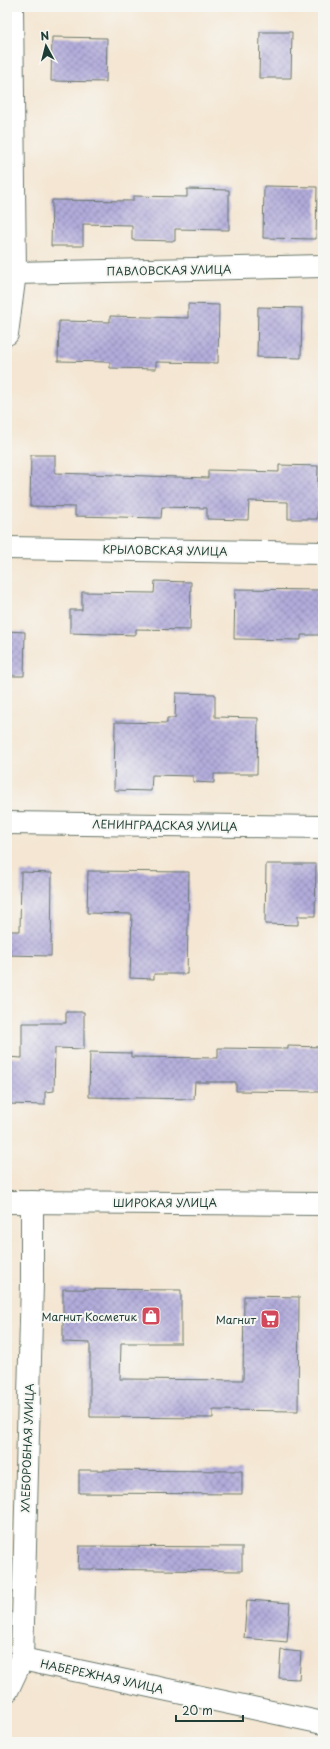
<svg xmlns="http://www.w3.org/2000/svg" width="330" height="1749" viewBox="0 0 330 1749" font-family="'Playpen Sans',sans-serif">
  <style>
    .building { fill: url(#building-cross-hatch) }
    .lines { fill: none; stroke-linecap: round; stroke-linejoin: round }
    .minor-casing { stroke: #6a786b; stroke-width: 24 }
    .minor { stroke: #fff; stroke-width: 22 }
    .labels { text-anchor: middle; dominant-baseline: central; stroke-width: 4; stroke-linejoin: round; paint-order: stroke }
    .street-label { font-size: 11px; fill: #1f3d34; stroke: #f6f6f2 }
    .poi-label { font-size: 11px; fill: #1f3d34; stroke: #f6f6f2; text-anchor: end }
  </style>
  <defs>
    <pattern id="building-cross-hatch" width="8" height="8" patternUnits="userSpaceOnUse"><rect width="8" height="8" fill="#b2acdb"/><path d="M0 0l8 8M0 8l8-8" fill="none" stroke="#908db2"/></pattern>
  </defs>
  <rect width="100%" height="100%" fill="#f6f6f2"/>
  <filter id="ink" filterUnits="userSpaceOnUse"><feTurbulence type="fractalNoise" baseFrequency=".025" numOctaves="2"/><feDisplacementMap in="SourceGraphic" scale="8" xChannelSelector="R" yChannelSelector="G"/><feConvolveMatrix kernelMatrix="1 2 1 2 8 2 1 2 1" color-interpolation-filters="sRGB"/></filter>
  <filter id="wash" filterUnits="userSpaceOnUse"><feTurbulence type="fractalNoise" baseFrequency=".012" numOctaves="4" result="noise"/><feDisplacementMap in="SourceGraphic" scale="16" xChannelSelector="R" yChannelSelector="G"/><feGaussianBlur stdDeviation="0.9" result="paint"/><feColorMatrix in="noise" values="0 0 0 0 0 0 0 0 0 0 0 0 0 0 0 0 0 1.4 0 .05"/><feComposite in="paint" operator="in"/></filter>
  <g filter="url(#wash)">
    <rect width="100%" height="100%" fill="#f4e6d2"/>
    <g id="blocks">
      <g class="building">
        <path d="M260,32H292L291,78H259Z"/>
        <path d="M52,37L107,38L106,82L51,81Z"/>
        <path d="M264,186L317,187L316,239L263,238Z"/>
        <path d="M187,189L229,190V230L175,229V241L132,240V225L83,224V246H51L52,200L133,201V196L187,197Z"/>
        <path d="M188,304L219,305L218,363L156,362V369L110,368V362L58,361L59,321L110,322V316L188,318Z"/>
        <path d="M258,307L302,308L301,358L257,357Z"/>
        <path d="M31,455H55V473L208,478V470L279,472V465L318,466L317,519H288V502L249,501L248,520L207,519V508L162,507L161,518L75,516V507L30,506Z"/>
        <path d="M155,581L191,582L190,630L136,629V635L70,633V610H82V592L154,593Z"/>
        <path d="M235,589L323,590V635H301V640L234,639Z"/>
        <path d="M7,631L25,632L24,676H7Z"/>
        <path d="M176,693L215,694V717L258,718L257,774H214V783L193,782V776L152,775L151,791L114,790L115,722L167,723V718H175Z"/>
        <path d="M266,864H316L315,916H298V925L265,924Z"/>
        <path d="M88,871L189,872L187,974H154V979L130,978L132,914L87,913Z"/>
        <path d="M21,872L52,873L51,956L7,955V931H20Z"/>
        <path d="M66,1012H84V1049L55,1048L54,1091L45,1092V1105L7,1104V1057L22,1058V1023H66Z"/>
        <path d="M288,1046L323,1047V1092L236,1091V1082H195L194,1099L89,1097L90,1052L131,1053V1057L218,1058V1048L288,1049Z"/>
        <path d="M63,1289L181,1290V1343H121L120,1379L243,1380L244,1296L299,1297L298,1411L213,1410V1418L90,1417V1343L63,1342Z"/>
        <path d="M79,1470L242,1471V1494L79,1493Z"/>
        <path d="M79,1546L242,1547V1571L78,1569Z"/>
        <path d="M247,1600L290,1603L287,1642L244,1638Z"/>
        <path d="M281,1650L301,1652L299,1679L279,1678Z"/>
      </g>
    </g>
  </g>
  <g filter="url(#ink)">
    <use href="#blocks" fill-opacity="0" stroke="#6a786b" stroke-width="1"/>
    <g class="lines">
      <defs>
        <g id="minor">
          <path d="M15,273L323,266"/>
          <path d="M7,334L15,273L12,7"/>
          <path d="M7,548L323,553"/>
          <path d="M7,823L323,827"/>
          <path d="M7,1202L323,1204"/>
          <path d="M22,1659L323,1723"/>
          <path d="M7,1691L22,1659L32,1283V1202"/>
        </g>
      </defs>
      <use href="#minor" class="minor-casing"/>
      <use href="#minor" class="minor"/>
    </g>
  </g>
  <defs>
    <symbol id="shop-square" viewBox="-11 -11 22 22"><rect x="-9" y="-9" width="18" height="18" rx="4" fill="#d1495b" stroke="#f6f6f2"/><path d="M-5-2.5h2.3a2.7 3.5 0 0 1 5.4 0H5L5.5 6h-11ZM-1.5-2.5h3a1.5 2.3 0 0 0-3 0Z" fill="#fff"/></symbol>
    <symbol id="supermarket-square" viewBox="-11 -11 22 22"><rect x="-9" y="-9" width="18" height="18" rx="4" fill="#d1495b" stroke="#f6f6f2"/><path d="M-6-5.5h2.5l.6 2H6L4.5 2H-2.5L-4.4-4H-6ZM-1.5 3.2a1.3 1.3 0 1 0 .1 0ZM3 3.2a1.3 1.3 0 1 0 .1 0Z" fill="#fff"/></symbol>
  </defs>
  <g fill-rule="evenodd">
    <use href="#shop-square" x="140" y="1305" width="22" height="22"/>
    <use href="#supermarket-square" x="259" y="1308" width="22" height="22"/>
  </g>
  <g class="labels">
    <g class="street-label">
      <text transform="translate(169 270) rotate(-1)">ПАВЛОВСКАЯ УЛИЦА</text>
      <text transform="translate(165 550) rotate(1)">КРЫЛОВСКАЯ УЛИЦА</text>
      <text transform="translate(165 825) rotate(1)">ЛЕНИНГРАДСКАЯ УЛИЦА</text>
      <text x="165" y="1202">ШИРОКАЯ УЛИЦА</text>
      <text transform="translate(27 1448) rotate(-88)">ХЛЕБОРОБНАЯ УЛИЦА</text>
      <text transform="translate(102 1676) rotate(12)">НАБЕРЕЖНАЯ УЛИЦА</text>
    </g>
    <g class="poi-label">
      <text x="137" y="1316">Магнит Косметик</text>
      <text x="256" y="1319">Магнит</text>
    </g>
  </g>
  <rect width="330" height="1749" fill="none" stroke="#f6f6f2" stroke-width="24"/>
  <g transform="translate(46 46) rotate(353)" stroke="#f6f6f2" stroke-width="3" paint-order="stroke">
  <path d="M0-3L7 15L0 10L-7 15Z" fill="#1f3d34"/>
  <text y="-6" font-size="11" font-weight="bold" text-anchor="middle" fill="#1f3d34">N</text>
  </g>
  <path d="M176 1715v6h67v-6" fill="none" stroke="#1f3d34" stroke-width="2"/>
  <text x="182" y="1715" font-size="12" fill="#1f3d34" stroke="#f6f6f2" stroke-width="3" paint-order="stroke">20 m</text>
</svg>
